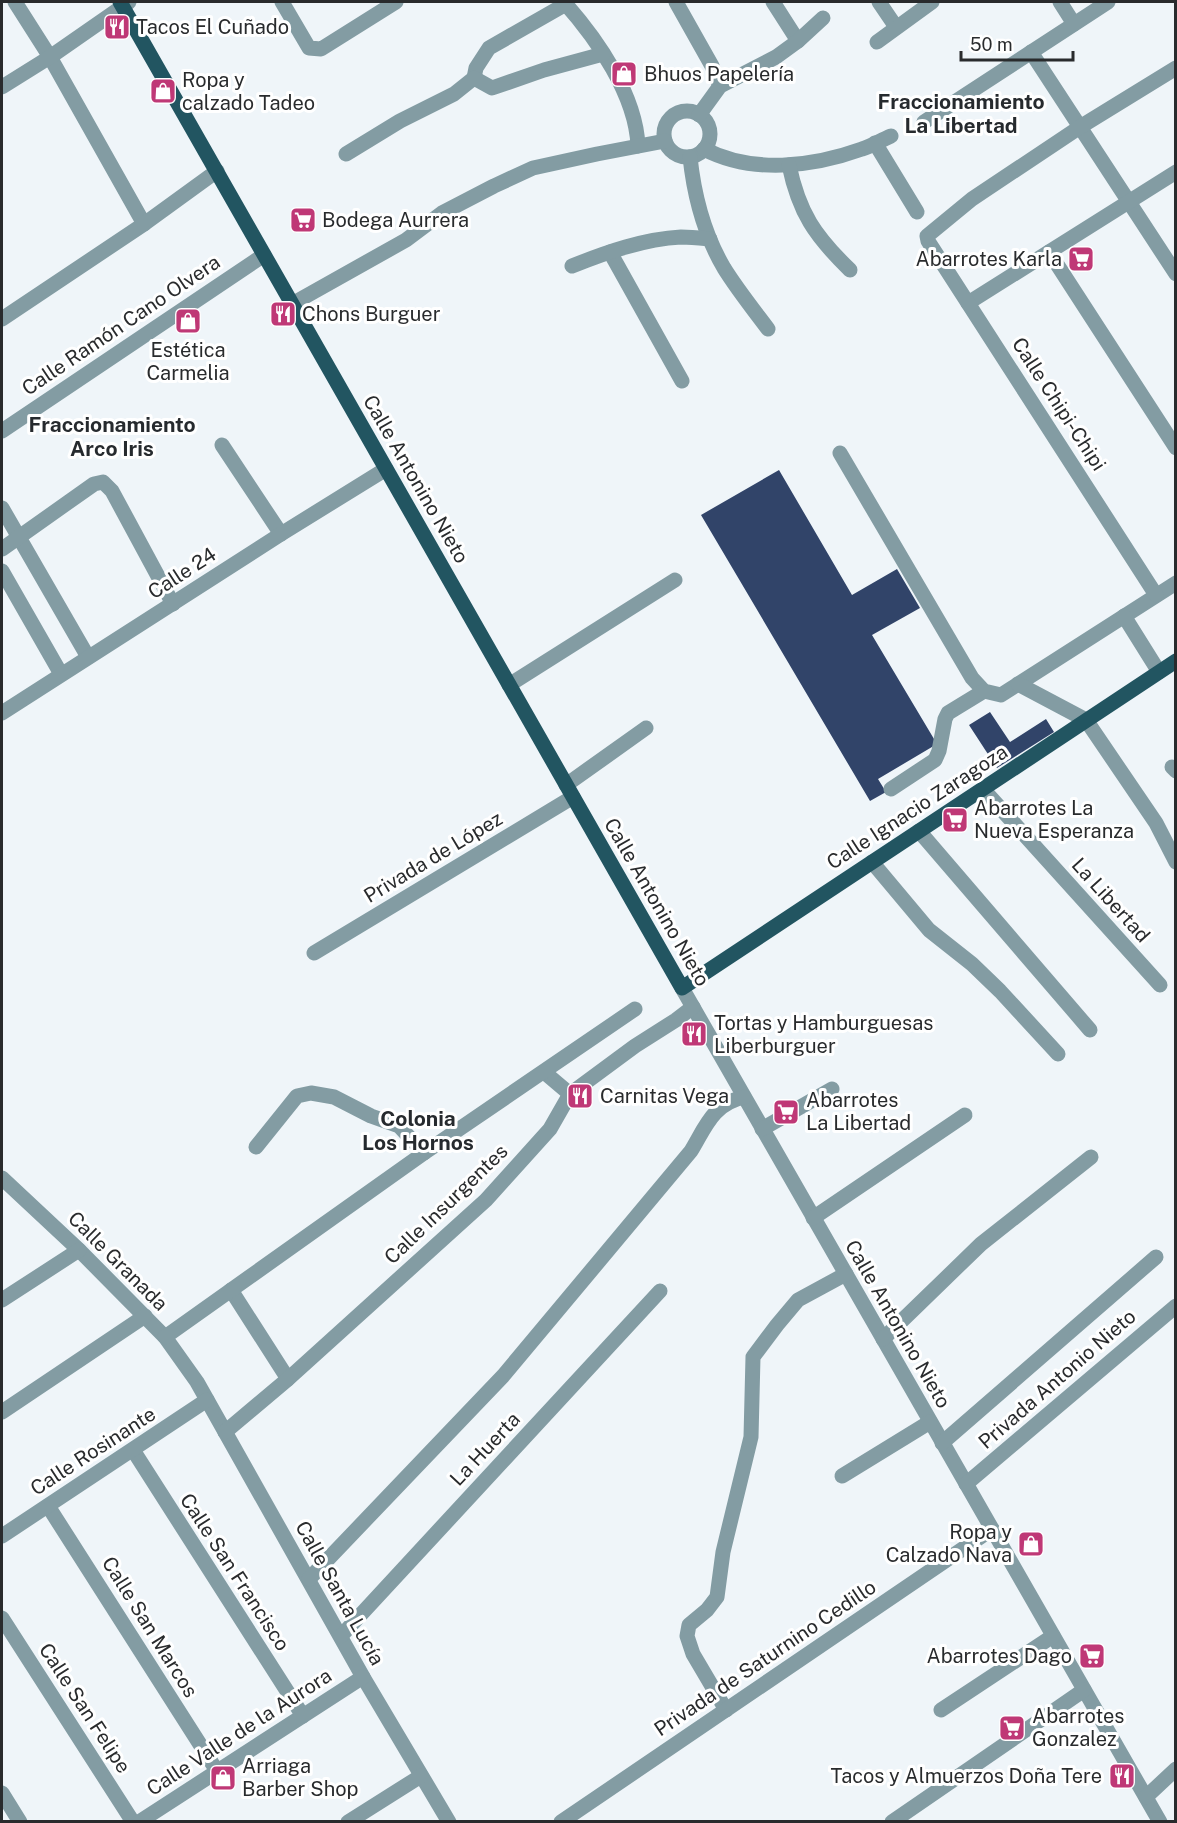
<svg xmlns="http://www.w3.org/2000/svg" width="1177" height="1823" viewBox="0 0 1177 1823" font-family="'Public Sans',sans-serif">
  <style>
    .building { fill: #314469 }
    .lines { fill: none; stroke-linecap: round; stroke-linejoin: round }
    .minor { stroke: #839ca3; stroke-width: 15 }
    .major { stroke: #225561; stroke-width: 15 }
    .labels { text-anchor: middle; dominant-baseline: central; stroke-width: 6; stroke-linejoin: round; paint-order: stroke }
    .poi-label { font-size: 20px; fill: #292b2d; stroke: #fff; text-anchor: start }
    .street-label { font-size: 20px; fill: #292b2d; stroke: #fff }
    .neighbourhood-label { font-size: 21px; font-weight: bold; fill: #262a2e; stroke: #fff }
  </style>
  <rect width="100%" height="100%" fill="#eff5f9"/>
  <g class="building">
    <path d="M779,470L852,595L897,569L920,608L872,635L937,744L878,779L886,792L870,801L701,515Z"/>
    <path d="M990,712L1010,742L1046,719L1054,732L997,768L969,725Z"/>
  </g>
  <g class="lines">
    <g class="minor">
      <path d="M15,2L50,57L144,224"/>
      <path d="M282,2L309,48L321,49L396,2"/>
      <path d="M564,2C597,39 636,95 638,146"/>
      <path d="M676,2L712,66L720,86"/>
      <path d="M773,2L798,41"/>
      <path d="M879,2L896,27"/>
      <path d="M1060,2L1074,24"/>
      <path d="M877,42L932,2"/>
      <path d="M1031,52L1176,274"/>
      <path d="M474,78L476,68L489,48L566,4"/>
      <path d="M2,87L50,57L129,2"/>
      <circle cx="687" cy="134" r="23"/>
      <path d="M699,115L720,86L776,57L798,41L823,18"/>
      <path d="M924,122L1108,2"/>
      <path d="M875,143L917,212"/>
      <path d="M704,149C752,174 812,167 862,149C872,146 881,140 891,136"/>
      <path d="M346,154L400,121L454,94L474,78L492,88L544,70L603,54"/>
      <path d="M690,157C694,195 704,234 724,268C737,289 753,309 768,329"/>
      <path d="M789,165C799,213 815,236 850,270"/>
      <path d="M610,252L682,381"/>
      <path d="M1049,252L1176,448"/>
      <path d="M572,266C607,252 644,239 681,237C691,237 700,238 710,239"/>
      <path d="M968,303L1176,172"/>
      <path d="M292,304L406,240L442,213L494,186L533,168L597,154L665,141"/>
      <path d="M2,319L144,224L217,171"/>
      <path d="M2,431L264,255"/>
      <path d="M222,445L281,534"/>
      <path d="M840,453L972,678L984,691L1001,695L1176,583"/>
      <path d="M2,508L88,657"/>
      <path d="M2,549L94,484L103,482L112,491L173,604"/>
      <path d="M2,571L61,674"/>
      <path d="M1156,595L928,241L927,236L972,199L1080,127L1176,68"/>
      <path d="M1124,616L1159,672"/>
      <path d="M1018,684L1086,720L1156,823L1176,862"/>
      <path d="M509,685L675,580"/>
      <path d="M2,713L281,534L386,469"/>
      <path d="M1172,767L1176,771"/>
      <path d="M566,785L646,728"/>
      <path d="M891,789L935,760L939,751L945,719L948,713L984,691"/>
      <path d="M983,789L1160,985"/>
      <path d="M919,831L1090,1030"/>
      <path d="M872,862L929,930L972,964L1000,991L1058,1054"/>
      <path d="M314,953L573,797"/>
      <path d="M682,988L1160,1822"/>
      <path d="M544,1072L570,1094"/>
      <path d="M762,1129L832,1089"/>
      <path d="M256,1147L297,1096L311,1093L334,1097L371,1116L399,1126L424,1153"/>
      <path d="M2,1178L79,1250L165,1337L197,1382L363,1677L449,1822"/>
      <path d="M813,1218L965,1115"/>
      <path d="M231,1290L288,1379"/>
      <path d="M2,1300L79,1250"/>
      <path d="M165,1337L424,1153L635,1009"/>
      <path d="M883,1339L981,1244L1091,1157"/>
      <path d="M2,1412L145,1316"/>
      <path d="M225,1432L288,1379L486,1200L550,1129L570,1094L635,1046L676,1020L693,1007"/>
      <path d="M942,1443L1156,1257"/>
      <path d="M133,1450L303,1716"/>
      <path d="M842,1476L930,1422"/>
      <path d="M966,1484L1176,1306"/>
      <path d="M48,1506L217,1771"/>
      <path d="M2,1536L207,1400"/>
      <path d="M309,1579L503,1376L691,1151C706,1126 713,1104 744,1097"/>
      <path d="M2,1618L133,1822"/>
      <path d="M341,1636L660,1291"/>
      <path d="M726,1710L693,1654L687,1636L689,1625L707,1610L717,1597L723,1552L751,1437L753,1357L777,1325L798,1300L846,1274"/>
      <path d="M941,1710L1053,1636"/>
      <path d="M2,1793L20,1822"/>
      <path d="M1146,1797L1176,1769"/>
      <path d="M139,1822L363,1677"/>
      <path d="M348,1822L421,1776"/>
      <path d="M561,1822L992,1529"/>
      <path d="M892,1822L1084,1690"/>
    </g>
    <path class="major" d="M120,2L682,988L1176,661"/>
  </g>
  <defs>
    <symbol id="restaurant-square" viewBox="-11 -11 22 22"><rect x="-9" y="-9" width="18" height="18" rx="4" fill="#bf3876" stroke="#fff"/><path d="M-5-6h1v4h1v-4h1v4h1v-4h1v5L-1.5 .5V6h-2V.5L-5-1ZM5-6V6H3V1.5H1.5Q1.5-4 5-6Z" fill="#fff"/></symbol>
    <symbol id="shop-square" viewBox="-11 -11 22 22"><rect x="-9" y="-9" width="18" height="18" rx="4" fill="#bf3876" stroke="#fff"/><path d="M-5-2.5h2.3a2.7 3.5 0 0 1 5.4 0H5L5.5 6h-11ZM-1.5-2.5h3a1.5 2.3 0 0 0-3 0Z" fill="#fff"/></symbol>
    <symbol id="supermarket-square" viewBox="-11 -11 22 22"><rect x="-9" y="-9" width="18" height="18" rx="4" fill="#bf3876" stroke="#fff"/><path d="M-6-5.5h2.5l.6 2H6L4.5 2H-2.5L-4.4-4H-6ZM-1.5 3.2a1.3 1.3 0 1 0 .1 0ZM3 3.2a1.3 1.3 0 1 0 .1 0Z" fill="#fff"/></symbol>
  </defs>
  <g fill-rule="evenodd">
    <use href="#restaurant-square" x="102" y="12" width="30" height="30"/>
    <use href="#shop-square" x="609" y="59" width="30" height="30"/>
    <use href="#shop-square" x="148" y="76" width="30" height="30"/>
    <use href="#supermarket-square" x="288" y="205" width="30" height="30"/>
    <use href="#supermarket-square" x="1066" y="244" width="30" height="30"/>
    <use href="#restaurant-square" x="268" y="299" width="30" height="30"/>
    <use href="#shop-square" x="173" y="306" width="30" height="30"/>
    <use href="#supermarket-square" x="940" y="805" width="30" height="30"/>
    <use href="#restaurant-square" x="679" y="1019" width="30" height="30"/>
    <use href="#restaurant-square" x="565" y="1081" width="30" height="30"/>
    <use href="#supermarket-square" x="771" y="1097" width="30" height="30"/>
    <use href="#shop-square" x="1016" y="1529" width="30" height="30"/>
    <use href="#supermarket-square" x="1077" y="1641" width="30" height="30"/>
    <use href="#supermarket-square" x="997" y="1713" width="30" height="30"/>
    <use href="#restaurant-square" x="1107" y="1761" width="30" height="30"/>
    <use href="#shop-square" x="208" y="1763" width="30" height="30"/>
  </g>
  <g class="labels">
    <g class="poi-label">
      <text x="136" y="27">Tacos El Cuñado</text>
      <text x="644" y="74">Bhuos Papelería</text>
      <text x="182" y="80">Ropa y<tspan x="182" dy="23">calzado Tadeo</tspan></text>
      <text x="322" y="220">Bodega Aurrera</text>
      <text x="1062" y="259" text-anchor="end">Abarrotes Karla</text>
      <text x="302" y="314">Chons Burguer</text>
      <text x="188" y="350" text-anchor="middle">Estética<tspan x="188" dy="23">Carmelia</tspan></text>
      <text x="974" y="808">Abarrotes La<tspan x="974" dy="23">Nueva Esperanza</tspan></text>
      <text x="714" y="1023">Tortas y Hamburguesas<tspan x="714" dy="23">Liberburguer</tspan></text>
      <text x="600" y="1096">Carnitas Vega</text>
      <text x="806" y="1100">Abarrotes<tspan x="806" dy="23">La Libertad</tspan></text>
      <text x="1012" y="1532" text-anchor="end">Ropa y<tspan x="1012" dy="23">Calzado Nava</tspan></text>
      <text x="1072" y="1656" text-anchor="end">Abarrotes Dago</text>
      <text x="1032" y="1716">Abarrotes<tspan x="1032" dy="23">Gonzalez</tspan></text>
      <text x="242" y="1766">Arriaga<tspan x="242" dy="23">Barber Shop</tspan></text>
      <text x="1102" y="1776" text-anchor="end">Tacos y Almuerzos Doña Tere</text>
    </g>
    <g class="street-label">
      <text transform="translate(121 325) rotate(-34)">Calle Ramón Cano Olvera</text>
      <text transform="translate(1059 404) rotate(57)">Calle Chipi-Chipi</text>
      <text transform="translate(416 479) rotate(60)">Calle Antonino Nieto</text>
      <text transform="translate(182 573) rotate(-33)">Calle 24</text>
      <text transform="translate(917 807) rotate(-33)">Calle Ignacio Zaragoza</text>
      <text transform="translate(433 857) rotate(-31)">Privada de López</text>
      <text transform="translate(1111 900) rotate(48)">La Libertad</text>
      <text transform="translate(657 902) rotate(60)">Calle Antonino Nieto</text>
      <text transform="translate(446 1204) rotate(-44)">Calle Insurgentes</text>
      <text transform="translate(118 1261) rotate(45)">Calle Granada</text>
      <text transform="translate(898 1324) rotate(60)">Calle Antonino Nieto</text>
      <text transform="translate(1057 1379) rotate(-41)">Privada Antonio Nieto</text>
      <text transform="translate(485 1449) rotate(-47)">La Huerta</text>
      <text transform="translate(93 1451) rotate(-33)">Calle Rosinante</text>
      <text transform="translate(235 1572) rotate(57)">Calle San Francisco</text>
      <text transform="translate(340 1593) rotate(61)">Calle Santa Lucía</text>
      <text transform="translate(150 1627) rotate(58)">Calle San Marcos</text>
      <text transform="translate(765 1658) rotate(-34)">Privada de Saturnino Cedillo</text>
      <text transform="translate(85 1708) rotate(57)">Calle San Felipe</text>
      <text transform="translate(239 1732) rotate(-33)">Calle Valle de la Aurora</text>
    </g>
    <g class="neighbourhood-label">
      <text x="961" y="101">Fraccionamiento<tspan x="961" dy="24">La Libertad</tspan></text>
      <text x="112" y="424">Fraccionamiento<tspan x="112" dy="24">Arco Iris</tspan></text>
      <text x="418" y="1118">Colonia<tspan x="418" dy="24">Los Hornos</tspan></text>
    </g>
  </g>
  <rect width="1177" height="1823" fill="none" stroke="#292b2d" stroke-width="6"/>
  <path d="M961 51v9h112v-9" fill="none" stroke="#292b2d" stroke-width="3"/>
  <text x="970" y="51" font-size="18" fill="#292b2d" stroke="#ffffff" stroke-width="4.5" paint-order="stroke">50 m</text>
</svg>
